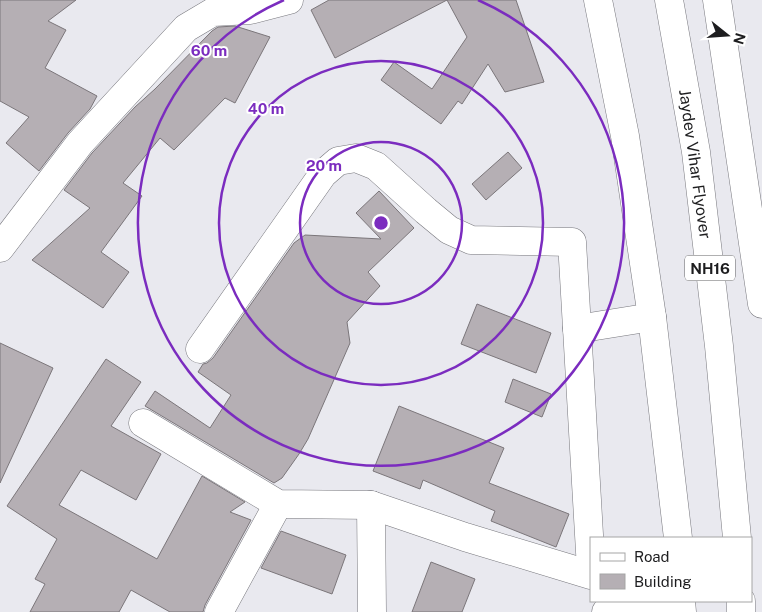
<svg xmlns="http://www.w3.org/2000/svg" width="762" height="612" viewBox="0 0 762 612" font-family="'Public Sans',sans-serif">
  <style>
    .building { fill: #b5afb4; stroke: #7b767a }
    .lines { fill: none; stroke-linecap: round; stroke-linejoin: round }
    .minor-casing { stroke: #77777d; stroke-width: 29 }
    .tertiary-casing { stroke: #77777d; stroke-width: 29 }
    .trunk-casing { stroke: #77777d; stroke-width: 29 }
    .minor { stroke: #fff; stroke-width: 28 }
    .tertiary { stroke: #fff; stroke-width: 28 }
    .trunk { stroke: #fff; stroke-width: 28 }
    .ring { fill: none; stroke: #7b2cbf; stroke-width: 2.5 }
    .labels { text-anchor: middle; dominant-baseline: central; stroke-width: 4; stroke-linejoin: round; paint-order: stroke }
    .shield { fill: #fff; stroke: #616162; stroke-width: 1 }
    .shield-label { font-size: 15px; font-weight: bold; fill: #1d1d1f }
    .street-label { font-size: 16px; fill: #1d1d1f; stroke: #fff }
    .centre { fill: #7b2cbf; stroke: #fff; stroke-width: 2.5 }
    .ring-label { font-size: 15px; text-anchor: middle; font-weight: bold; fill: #7b2cbf; stroke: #fff; stroke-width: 4; stroke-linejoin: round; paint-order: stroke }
  </style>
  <rect width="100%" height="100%" fill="#e9e9ef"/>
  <g class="building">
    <path d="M0,0H76L48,21L66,30L45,68L97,96L90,109L68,133L39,171L6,143L29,117L0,101Z"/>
    <path d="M329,0H447L335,58L311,10Z"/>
    <path d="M447,0H516L544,82L505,92L488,64L462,104L458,101L441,124L381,80L394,62L432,89L467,37Z"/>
    <path d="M235,26L270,37L235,103L225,98L174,150L160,138L123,183L142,196L101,252L129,272L103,308L32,260L90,208L64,190L92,153L135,107L155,89L212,31L218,27Z"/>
    <path d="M508,152L522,168L486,200L472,184Z"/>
    <path d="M379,191L414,228L368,272L380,286L347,322L350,343L308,439L299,454L282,478L274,483L145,406L155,391L210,428L231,395L198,372L203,364L207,363L213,358L294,243L305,235L381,239L356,213Z"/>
    <path d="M477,304L551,333L536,373L461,344Z"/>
    <path d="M0,343L53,368L0,483Z"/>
    <path d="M106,359L141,382L111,426L161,454L136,500L81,470L59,505L157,559L202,476L245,502L230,512L251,520L205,605L203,612H170L131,590L119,612H30L45,584L35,579L57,539L7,506Z"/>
    <path d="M513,379L551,394L542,417L505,402Z"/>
    <path d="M399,406L504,448L489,483L569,514L556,547L491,521L495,511L423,480L420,489L373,471Z"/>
    <path d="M281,531L346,555L332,594L261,568Z"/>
    <path d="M431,562L475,579L462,612H412Z"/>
  </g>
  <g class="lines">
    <defs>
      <g id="minor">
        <path d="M0,248L80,143L186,28L213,12L250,10L289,0"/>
        <path d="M577,329L652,317"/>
        <path d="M200,349L323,174L338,161L356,158L376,166L426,211L449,230L471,240L572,242L591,569"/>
        <path d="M143,423L278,504L371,505L465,537L591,575"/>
        <path d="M371,505L372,612"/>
        <path d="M219,612L278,504"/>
        <path d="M606,612L681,605"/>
      </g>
      <g id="tertiary">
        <path d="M598,0L625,136L652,317L678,538"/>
        <path d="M681,601L682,612"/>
      </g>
      <g id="trunk">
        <path d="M669,0L696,152L719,346L737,538"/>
        <path d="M717,0L762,304"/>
        <path d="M741,601V612"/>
      </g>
    </defs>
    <use href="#minor" class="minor-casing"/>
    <use href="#tertiary" class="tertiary-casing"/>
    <use href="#trunk" class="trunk-casing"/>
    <use href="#minor" class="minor"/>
    <use href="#tertiary" class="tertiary"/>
    <use href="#trunk" class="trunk"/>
  </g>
  <g class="ring">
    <circle cx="381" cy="223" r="81"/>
    <circle cx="381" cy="223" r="162"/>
    <path d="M478 0A243 243 0 1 1 284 0"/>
  </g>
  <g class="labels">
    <rect class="shield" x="685" y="255.5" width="50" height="25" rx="4"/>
    <g class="shield-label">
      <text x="710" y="268">NH16</text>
    </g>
    <g class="street-label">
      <text transform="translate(695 164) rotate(82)">Jaydev Vihar Flyover</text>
    </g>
  </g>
  <circle cx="381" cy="223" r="8" class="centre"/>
  <g class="ring-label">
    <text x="209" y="56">60 m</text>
    <text x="266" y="114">40 m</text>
    <text x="324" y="171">20 m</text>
  </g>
  <rect x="590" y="537" width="162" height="65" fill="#ffffff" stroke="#a5a5a5"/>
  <rect x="600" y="553" width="25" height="8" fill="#ffffff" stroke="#a5a5a5"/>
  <text x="634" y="562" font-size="15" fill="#1d1d1f">Road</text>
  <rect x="600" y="574" width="25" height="15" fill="#b5afb4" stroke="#a5a5a5"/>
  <text x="634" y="587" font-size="15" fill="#1d1d1f">Building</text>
  <g transform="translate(727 35) rotate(107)" stroke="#ffffff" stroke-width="4" paint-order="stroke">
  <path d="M0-4L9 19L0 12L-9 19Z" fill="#1d1d1f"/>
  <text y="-8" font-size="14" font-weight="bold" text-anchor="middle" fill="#1d1d1f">N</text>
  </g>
</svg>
